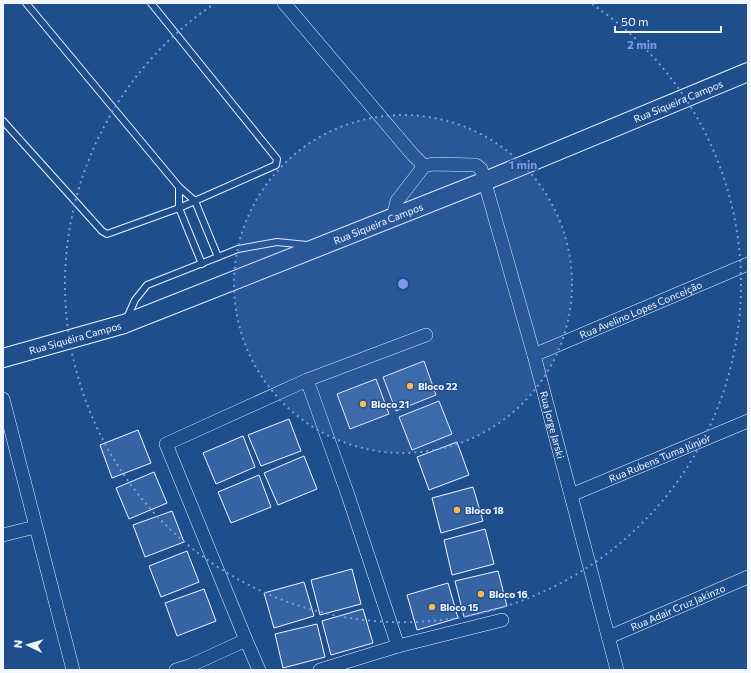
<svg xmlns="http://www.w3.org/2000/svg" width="751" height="673" viewBox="0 0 751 673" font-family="Commissioner,sans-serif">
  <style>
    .building { fill: #3563a3; stroke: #f2f6ff }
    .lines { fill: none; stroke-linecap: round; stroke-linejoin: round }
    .service-casing { stroke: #f2f6ff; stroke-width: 8 }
    .minor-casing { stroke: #f2f6ff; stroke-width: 14 }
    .secondary-casing { stroke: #f2f6ff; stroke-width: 20 }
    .service { stroke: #1f4e8c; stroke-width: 6 }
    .minor { stroke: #1f4e8c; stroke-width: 13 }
    .secondary { stroke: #1f4e8c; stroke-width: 18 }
    .ring { fill: none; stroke: #7d9aea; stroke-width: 2; stroke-dasharray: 2 4 }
    .poi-dot { fill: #ffb74d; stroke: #1f4e8c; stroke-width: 1.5 }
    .labels { text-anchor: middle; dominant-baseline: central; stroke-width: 3; stroke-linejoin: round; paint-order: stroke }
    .street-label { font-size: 10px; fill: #f2f6ff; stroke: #1f4e8c }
    .poi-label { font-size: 10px; font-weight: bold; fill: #f2f6ff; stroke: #1f4e8c; text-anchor: start }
    .centre { fill: #7d9aea; stroke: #1f4e8c; stroke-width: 2 }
    .ring-label { font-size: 12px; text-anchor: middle; font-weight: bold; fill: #7d9aea; stroke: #1f4e8c; stroke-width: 3; stroke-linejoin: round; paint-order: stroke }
  </style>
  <rect width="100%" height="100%" fill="#1f4e8c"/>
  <g class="building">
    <path d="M424,361L436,395L396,411L383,377Z"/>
    <path d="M376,379L389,414L350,429L337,394Z"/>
    <path d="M439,401L452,434L412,450L399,417Z"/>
    <path d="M289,419L301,451L261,466L248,435Z"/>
    <path d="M138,430L151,463L112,478L100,445Z"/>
    <path d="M243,436L255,467L216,484L203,453Z"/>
    <path d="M457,442L469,475L429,490L417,457Z"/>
    <path d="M304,456L317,489L278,505L264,473Z"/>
    <path d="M154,472L167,503L129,519L116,488Z"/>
    <path d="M259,475L271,507L231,523L218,492Z"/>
    <path d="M473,487L483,521L441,533L432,498Z"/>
    <path d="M172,511L184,542L145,557L133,525Z"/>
    <path d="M485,529L494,564L452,575L444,540Z"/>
    <path d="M187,551L199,582L161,597L149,566Z"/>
    <path d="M352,569L361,604L320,615L311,580Z"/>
    <path d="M498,571L507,606L464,617L455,581Z"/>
    <path d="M304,582L314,616L274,628L264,593Z"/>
    <path d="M448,583L458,618L417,630L407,595Z"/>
    <path d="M204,589L216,621L177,636L165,603Z"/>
    <path d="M363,609L373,643L331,655L322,621Z"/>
    <path d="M317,624L325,657L283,668L275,634Z"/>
  </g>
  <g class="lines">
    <defs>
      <g id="service">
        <path d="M26,3L179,187L195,201L218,257"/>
        <path d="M3,121L102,231L107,234L179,208L276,165L277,159L151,3"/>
        <path d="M179,187V208L202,264"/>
        <path d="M126,320L135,300L147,285L238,249L277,242L307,245"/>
      </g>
      <g id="minor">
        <path d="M284,3L413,155L424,166"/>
        <path id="s1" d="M393,217L397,201L424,166L433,164L476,165L481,169L534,355L617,670"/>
        <path id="s2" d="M534,355L748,264"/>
        <path d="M307,380L348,495L398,646"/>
        <path d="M3,399L73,670"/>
        <path id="s3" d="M571,495L748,421"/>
        <path d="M3,535L35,527"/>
        <path id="s4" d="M609,637L748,577"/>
        <path d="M246,640L259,670"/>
        <path d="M176,670L189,666L246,640L166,444L307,380L426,335"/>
        <path d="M320,670L398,646L502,620"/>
      </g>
      <g id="secondary">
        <path id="s5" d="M3,358L124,324L485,181L748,72"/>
      </g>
    </defs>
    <use href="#service" class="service-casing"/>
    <use href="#minor" class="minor-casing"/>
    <use href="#secondary" class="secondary-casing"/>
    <use href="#service" class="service"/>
    <use href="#minor" class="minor"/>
    <use href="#secondary" class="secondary"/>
  </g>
  <circle cx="403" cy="284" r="169" fill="#7d9aea" fill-opacity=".12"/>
  <g class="ring">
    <circle cx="403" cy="284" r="169"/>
    <path d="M592 4A338 338 0 1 1 214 4"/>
  </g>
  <g class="poi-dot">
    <circle cx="410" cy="386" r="4"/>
    <circle cx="363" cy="404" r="4"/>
    <circle cx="457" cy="510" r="4"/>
    <circle cx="481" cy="594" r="4"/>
    <circle cx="432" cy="607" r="4"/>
  </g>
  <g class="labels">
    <g class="street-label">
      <text stroke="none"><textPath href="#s5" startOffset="723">Rua Siqueira Campos</textPath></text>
      <text stroke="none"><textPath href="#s5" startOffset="399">Rua Siqueira Campos</textPath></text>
      <text stroke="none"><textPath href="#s2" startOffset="116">Rua Avelino Lopes Conceição</textPath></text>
      <text stroke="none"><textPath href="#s5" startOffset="75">Rua Siqueira Campos</textPath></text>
      <text stroke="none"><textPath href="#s1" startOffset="385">Rua Jorge Jarski</textPath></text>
      <text stroke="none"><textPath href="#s3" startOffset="96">Rua Rubens Tuma Júnior</textPath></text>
      <text stroke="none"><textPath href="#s4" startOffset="75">Rua Adair Cruz Jakinzo</textPath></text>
    </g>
    <g class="poi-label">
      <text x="418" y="386">Bloco 22</text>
      <text x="371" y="404">Bloco 21</text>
      <text x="465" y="510">Bloco 18</text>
      <text x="489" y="594">Bloco 16</text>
      <text x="440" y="607">Bloco 15</text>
    </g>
  </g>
  <circle cx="403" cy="284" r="6" class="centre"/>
  <g class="ring-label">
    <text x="642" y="49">2 min</text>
    <text x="523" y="169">1 min</text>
  </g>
  <rect width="751" height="673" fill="none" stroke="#f2f6ff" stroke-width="8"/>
  <g transform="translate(28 645) rotate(275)" stroke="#1f4e8c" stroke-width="3" paint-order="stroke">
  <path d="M0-3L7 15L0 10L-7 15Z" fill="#f2f6ff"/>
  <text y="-6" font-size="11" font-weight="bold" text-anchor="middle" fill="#f2f6ff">N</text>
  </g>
  <path d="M615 26v6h106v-6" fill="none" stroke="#f2f6ff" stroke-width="2"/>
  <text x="621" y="26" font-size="12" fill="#f2f6ff" stroke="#1f4e8c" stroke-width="3" paint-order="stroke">50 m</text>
</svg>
